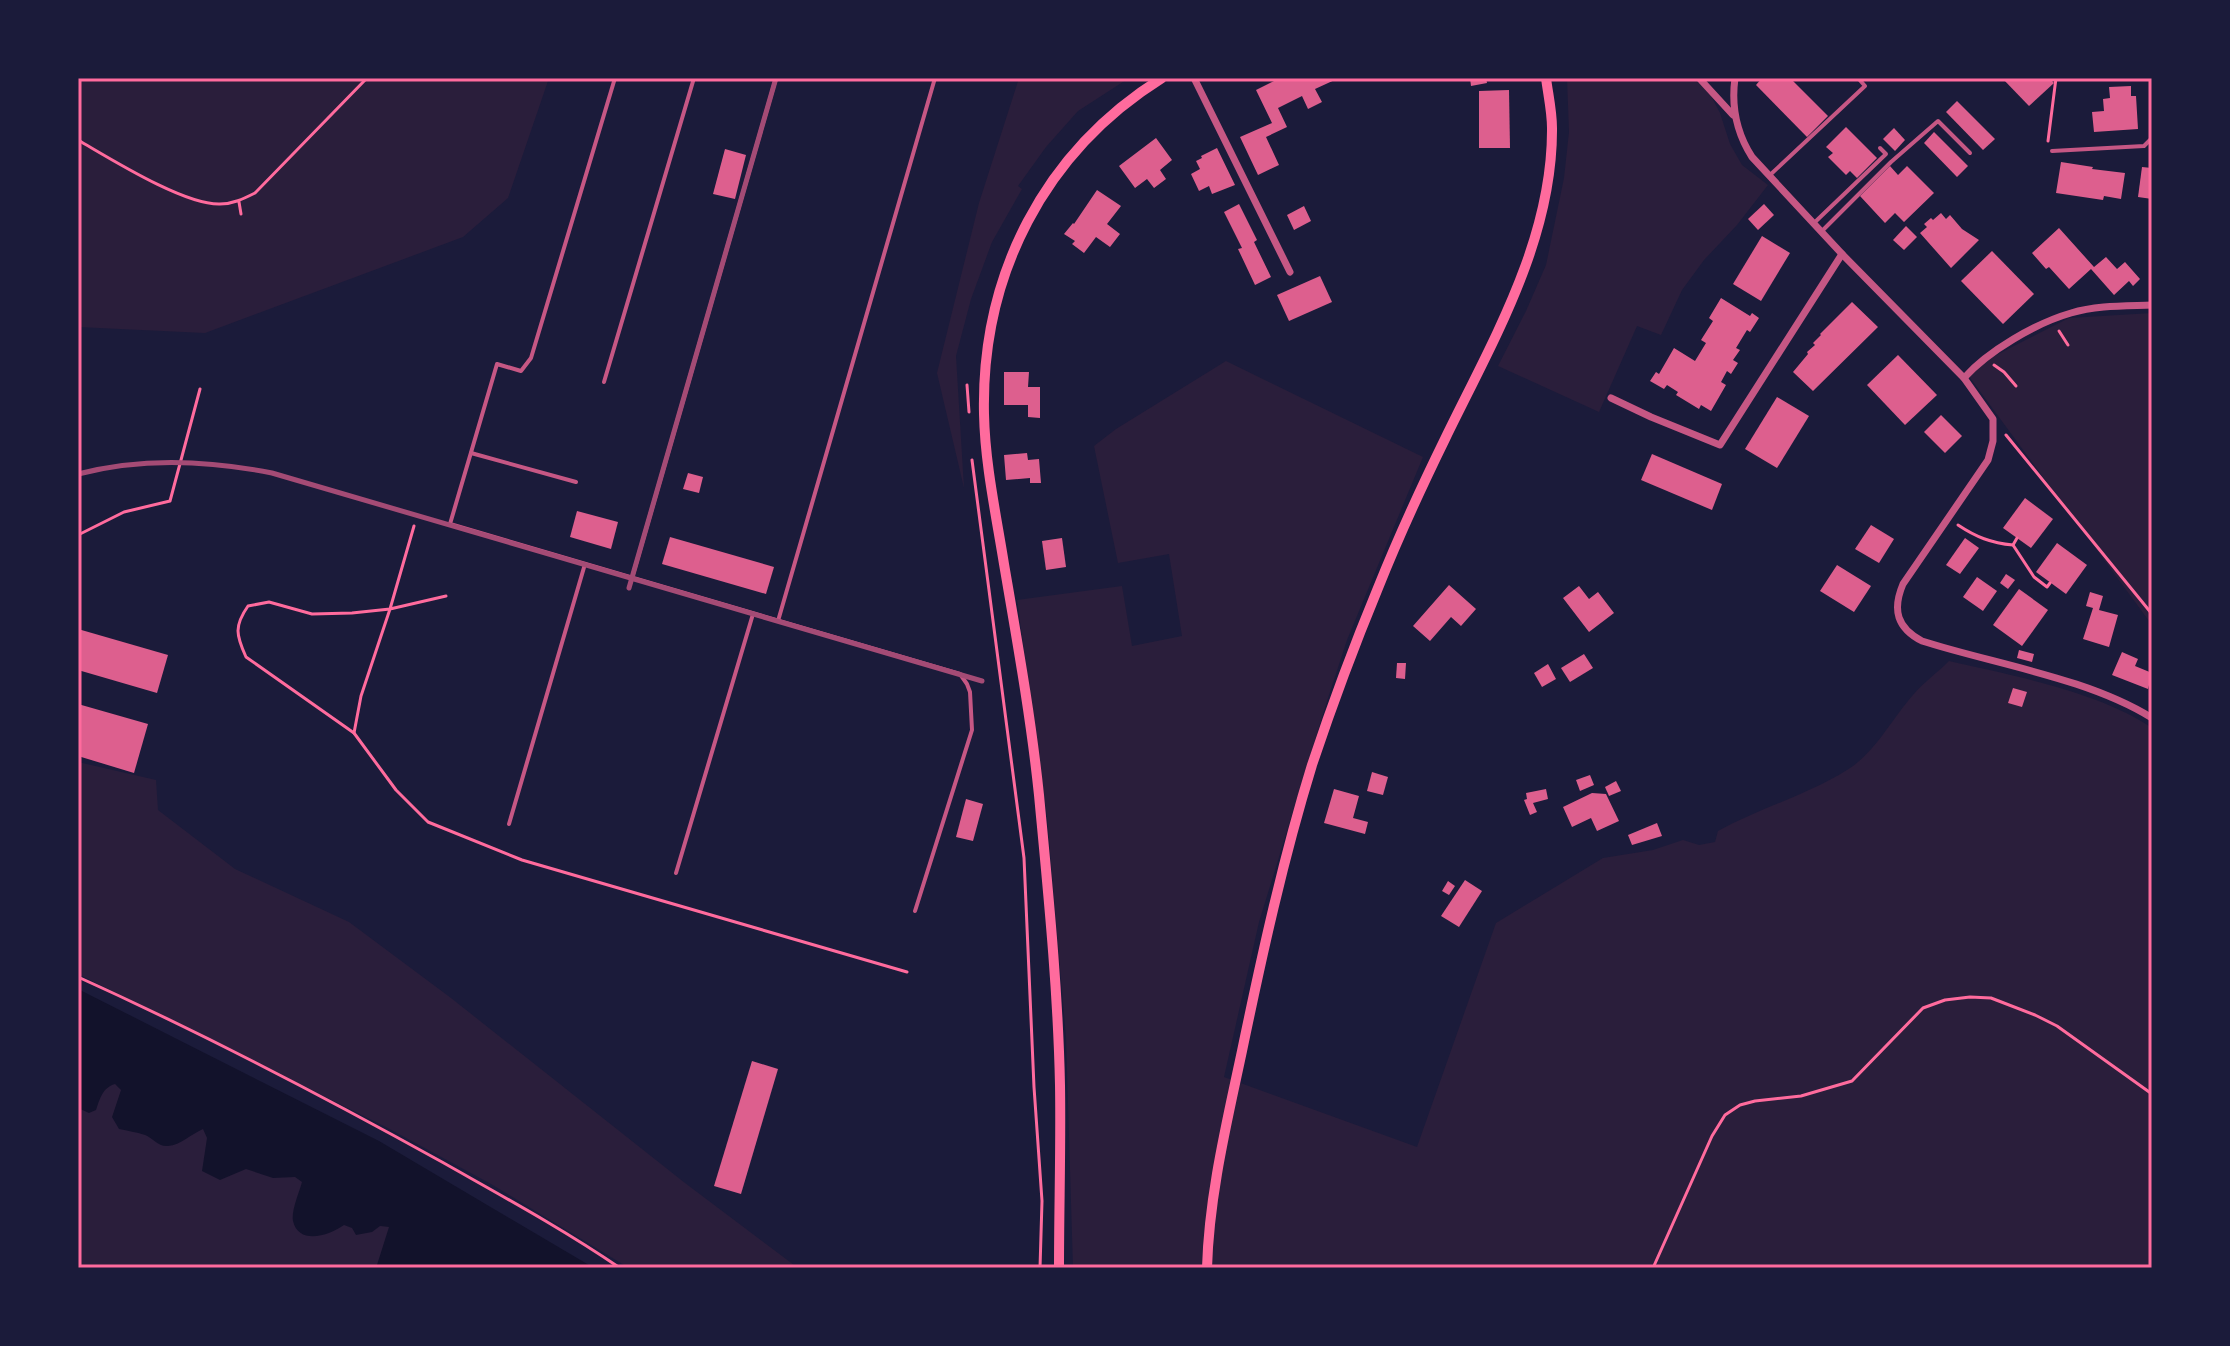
<svg xmlns="http://www.w3.org/2000/svg" width="2230" height="1346" viewBox="0 0 2230 1346" font-family="'Varela Round',sans-serif">
  <style>
    .green { fill: #2a1e3b }
    .water { fill: #12122b }
    .building { fill: #dd5f8e }
    .lines { fill: none; stroke-linecap: round; stroke-linejoin: round }
    .path { stroke: #ff6b9d; stroke-width: 3 }
    .service { stroke: #c65784; stroke-width: 4 }
    .minor { stroke: #c65784; stroke-width: 7 }
    .secondary { stroke: #ff6b9d; stroke-width: 10 }
    .rail { stroke: #a44b75; stroke-width: 5 }
    .neatline { fill: none; stroke: #ff6b9d; stroke-width: 3 }
  </style>
  <rect width="100%" height="100%" fill="#1b1b3a"/>
  <g class="green">
    <path d="M78,78L126,79L549,78L508,198L463,237L205,333L78,327Z"/>
    <path d="M1019,78H1129L1078,111L1046,147L1018,186L1022,189L992,242L971,299L956,356L964,488L937,373L979,203Z"/>
    <path d="M1567,78H1694L1710,94L1720,113L1730,144L1742,165L1768,185L1737,225L1704,260L1682,290L1661,335L1637,326L1599,412L1498,366L1526,311L1546,265L1564,178L1569,132Z"/>
    <path d="M2152,313V625L1965,371L2069,318Z"/>
    <path d="M1226,361L1423,457L1347,640L1328,698L1259,922L1224,1077L1417,1147L1496,923L1603,858L1653,850L1683,840L1699,845L1715,842L1718,831C1760,808 1807,795 1847,770C1875,753 1891,720 1913,695C1923,683 1937,673 1949,661C2011,675 2100,692 2152,728V1268H1073L1066,1037L1047,817L1017,600L1122,586L1132,646L1182,636L1169,554L1118,563L1094,446L1116,429Z"/>
    <path d="M78,762L156,780L158,810L235,869L349,922L451,998L685,1183L798,1268H629L491,1184L386,1127L78,974Z"/>
    <path d="M78,1052L494,1268H78Z"/>
  </g>
  <path class="water" d="M78,989L379,1141L594,1268H376L389,1227L380,1226L372,1232L356,1235L352,1228L344,1225C330,1235 299,1246 293,1221C291,1211 299,1193 302,1182L295,1177L273,1178L246,1169L220,1180L202,1171L207,1138L203,1129C191,1134 181,1145 168,1146C158,1147 153,1138 145,1135C136,1132 128,1131 119,1129L112,1117L121,1090L115,1084C102,1088 100,1099 96,1110L89,1113L78,1108Z"/>
  <g class="building">
    <path d="M1280,78L1281,80L1285,78H1339L1315,89L1322,102L1308,109L1302,96L1278,108L1287,127L1266,137L1279,165L1258,175L1240,137L1272,123L1256,90Z"/>
    <path d="M1470,78H1486L1487,83L1471,86Z"/>
    <path d="M1762,78H1790L1828,116L1807,137L1756,85Z"/>
    <path d="M2002,78H2049L2054,83L2029,106Z"/>
    <path d="M2131,86V96H2136L2138,129L2094,132L2092,112L2104,111L2103,99L2110,98L2109,87Z"/>
    <path d="M1509,90L1510,148H1479V91Z"/>
    <path d="M1957,101L1995,139L1983,150L1946,112Z"/>
    <path d="M1846,127L1877,158L1857,178L1850,171L1846,175L1828,157L1833,153L1826,147Z"/>
    <path d="M1894,128L1905,140L1895,151L1883,139Z"/>
    <path d="M1934,132L1968,166L1957,177L1924,143Z"/>
    <path d="M1156,138L1172,160L1160,170L1166,179L1154,188L1147,179L1135,188L1119,166Z"/>
    <path d="M1217,148L1235,185L1212,194L1209,186L1199,191L1191,174L1200,169L1196,161L1202,158L1201,156Z"/>
    <path d="M725,149L746,155L735,199L713,194Z"/>
    <path d="M2061,162L2093,167L2092,169L2125,173L2121,199L2104,196L2103,200L2056,193Z"/>
    <path d="M1890,166L1898,175L1907,166L1934,193L1904,222L1895,213L1885,223L1860,196Z"/>
    <path d="M2142,167L2152,168V199L2138,197Z"/>
    <path d="M1097,190L1121,206L1107,224L1120,234L1110,247L1096,237L1084,253L1072,244L1075,241L1064,234L1073,223L1074,224Z"/>
    <path d="M1239,204L1257,240L1254,242L1271,277L1255,285L1238,249L1242,248L1224,212Z"/>
    <path d="M1764,204L1774,215L1758,230L1748,219Z"/>
    <path d="M1304,206L1311,221L1294,230L1287,215Z"/>
    <path d="M1941,213L1946,219L1950,215L1962,229L1979,240L1951,268L1920,233L1927,227L1924,224L1931,218L1933,220Z"/>
    <path d="M1906,226L1917,237L1904,250L1893,240Z"/>
    <path d="M2059,228L2094,267L2106,257L2117,269L2125,262L2140,279L2133,286L2129,281L2114,295L2091,269L2069,289L2049,267L2046,269L2032,253Z"/>
    <path d="M1762,236L1790,253L1761,301L1733,284Z"/>
    <path d="M1992,251L2034,294L2003,324L1961,281Z"/>
    <path d="M1320,276L1332,302L1289,321L1277,295Z"/>
    <path d="M1721,298L1750,316L1752,313L1759,318L1750,332L1747,330L1736,348L1740,350L1733,360L1738,363L1731,374L1727,371L1721,382L1726,385L1711,411L1701,405L1699,409L1676,395L1678,392L1667,385L1664,389L1650,381L1656,372L1659,374L1674,348L1695,361L1706,343L1701,340L1713,321L1709,318Z"/>
    <path d="M1852,302L1878,327L1813,391L1793,372L1808,354L1807,352L1815,345L1813,343L1821,335L1820,334Z"/>
    <path d="M1898,355L1937,395L1905,425L1867,385Z"/>
    <path d="M1004,372H1029L1028,387H1040V418L1028,417V405H1004Z"/>
    <path d="M1777,397L1809,416L1777,468L1745,449Z"/>
    <path d="M1941,415L1962,436L1945,453L1924,432Z"/>
    <path d="M1027,453L1028,460L1039,459L1041,483H1030V478L1006,480L1004,455Z"/>
    <path d="M1652,454L1722,484L1712,510L1641,480Z"/>
    <path d="M688,473L703,477L699,493L683,489Z"/>
    <path d="M2025,498L2053,519L2031,548L2003,528Z"/>
    <path d="M577,511L618,522L611,549L570,537Z"/>
    <path d="M1871,525L1894,539L1879,563L1855,549Z"/>
    <path d="M670,537L774,567L766,594L662,564Z"/>
    <path d="M1062,538L1066,567L1046,570L1042,541Z"/>
    <path d="M1965,538L1979,548L1960,574L1946,565Z"/>
    <path d="M2057,543L2087,565L2066,594L2036,572Z"/>
    <path d="M1837,565L1871,586L1854,612L1820,591Z"/>
    <path d="M2006,574L2015,580L2008,589L2000,583Z"/>
    <path d="M1977,577L1997,591L1983,611L1963,597Z"/>
    <path d="M1449,585L1476,609L1461,626L1451,617L1430,641L1413,626Z"/>
    <path d="M1579,586L1589,599L1598,592L1614,613L1589,632L1563,598Z"/>
    <path d="M2019,589L2048,610L2022,646L1993,625Z"/>
    <path d="M2090,592L2103,596L2099,610L2118,615L2109,647L2083,639L2093,608L2086,606Z"/>
    <path d="M78,629L168,655L157,693L78,670Z"/>
    <path d="M2019,650L2034,654L2032,662L2017,658Z"/>
    <path d="M2122,652L2138,659L2135,666L2152,673L2148,689L2112,675Z"/>
    <path d="M1584,654L1593,668L1570,682L1561,668Z"/>
    <path d="M1397,663H1406L1405,679L1396,678Z"/>
    <path d="M1548,664L1556,679L1542,687L1534,673Z"/>
    <path d="M2013,688L2027,692L2022,707L2008,703Z"/>
    <path d="M78,704L148,724L134,773L78,756Z"/>
    <path d="M1372,772L1388,777L1383,795L1367,791Z"/>
    <path d="M1590,775L1594,785L1580,791L1576,780Z"/>
    <path d="M1616,781L1621,791L1609,796L1605,787Z"/>
    <path d="M1334,789L1359,796L1353,818L1368,822L1365,834L1324,823Z"/>
    <path d="M1546,789L1548,799L1533,803L1537,812L1530,815L1524,800L1527,799L1526,793Z"/>
    <path d="M1592,793L1606,794L1619,821L1597,831L1591,818L1572,827L1563,807Z"/>
    <path d="M966,799L983,804L973,841L956,837Z"/>
    <path d="M1657,823L1662,836L1632,845L1628,835Z"/>
    <path d="M1465,880L1482,891L1459,927L1441,916Z"/>
    <path d="M1448,881L1455,886L1449,895L1442,891Z"/>
    <path d="M752,1061L778,1069L741,1194L714,1186Z"/>
  </g>
  <g class="lines">
    <g class="path">
      <path d="M78,140C111,159 184,205 220,204C233,204 243,199 255,193L367,78"/>
      <path d="M2048,141L2056,78"/>
      <path d="M239,202L241,214"/>
      <path d="M2059,331L2068,345"/>
      <path d="M1994,365L2004,372L2016,386"/>
      <path d="M967,385L969,412"/>
      <path d="M2006,435L2152,614"/>
      <path d="M972,460L1024,858L1034,1087L1042,1201L1040,1268"/>
      <path d="M1958,525C1976,537 1991,543 2013,545L2034,577L2047,587L2050,583"/>
      <path d="M414,526L390,609L361,696L354,733L246,657C236,635 234,626 248,606L269,602L312,614L352,613L390,609L446,596"/>
      <path d="M78,535L124,512L170,501L200,389"/>
      <path d="M2013,545L2017,538"/>
      <path d="M354,733L396,790L428,822L522,860L907,972"/>
      <path d="M78,977C202,1033 323,1096 442,1162C502,1196 563,1229 620,1268"/>
      <path d="M1653,1268L1712,1136L1725,1115L1740,1105L1755,1101L1801,1096L1852,1081L1923,1008L1945,1000L1970,997L1991,998L2035,1015L2057,1026L2152,1094"/>
    </g>
    <g class="service">
      <path d="M615,78L531,358L521,371L497,364L450,524L960,674L967,684L970,692L972,730L915,911"/>
      <path d="M2052,151L2144,146L2152,138"/>
      <path d="M1770,175L1865,86L1858,78"/>
      <path d="M1814,223L1886,154L1880,148"/>
      <path d="M1822,231L1891,162L1938,121L1970,153"/>
      <path d="M604,382L694,78"/>
      <path d="M471,453L576,482"/>
      <path d="M632,578L776,78"/>
      <path d="M778,621L935,78"/>
      <path d="M509,824L585,564"/>
      <path d="M676,873L753,614"/>
    </g>
    <g class="minor">
      <path d="M1194,78L1290,272"/>
      <path d="M1699,78L1733,115"/>
      <path d="M1735,78C1731,107 1736,132 1752,157L1842,254L1964,378L1993,419V441L1988,460L1903,584C1892,610 1897,628 1922,641C1994,664 2088,678 2152,718"/>
      <path d="M1964,378C1988,351 2036,323 2071,313C2097,305 2125,306 2152,305"/>
      <path d="M1611,398L1651,417L1720,445L1842,254"/>
    </g>
    <g class="secondary">
      <path d="M1059,1268C1059,1207 1061,1146 1060,1085C1058,988 1048,891 1039,795C1031,718 1017,640 1004,564C996,514 985,464 984,414C981,275 1044,152 1162,78"/>
      <path d="M1207,1268C1209,1195 1227,1122 1242,1051C1262,955 1283,859 1312,765C1332,705 1354,646 1378,588C1398,538 1421,488 1445,439C1492,342 1553,240 1552,128C1552,111 1548,94 1546,78"/>
    </g>
    <g class="rail">
      <path d="M78,474C142,457 207,460 272,473L982,681"/>
      <path d="M629,588L776,78"/>
    </g>
  </g>
  <rect width="2230" height="1346" fill="none" stroke="#1b1b3a" stroke-width="160"/>
  <rect x="80" y="80" width="2070" height="1186" class="neatline"/>
</svg>
